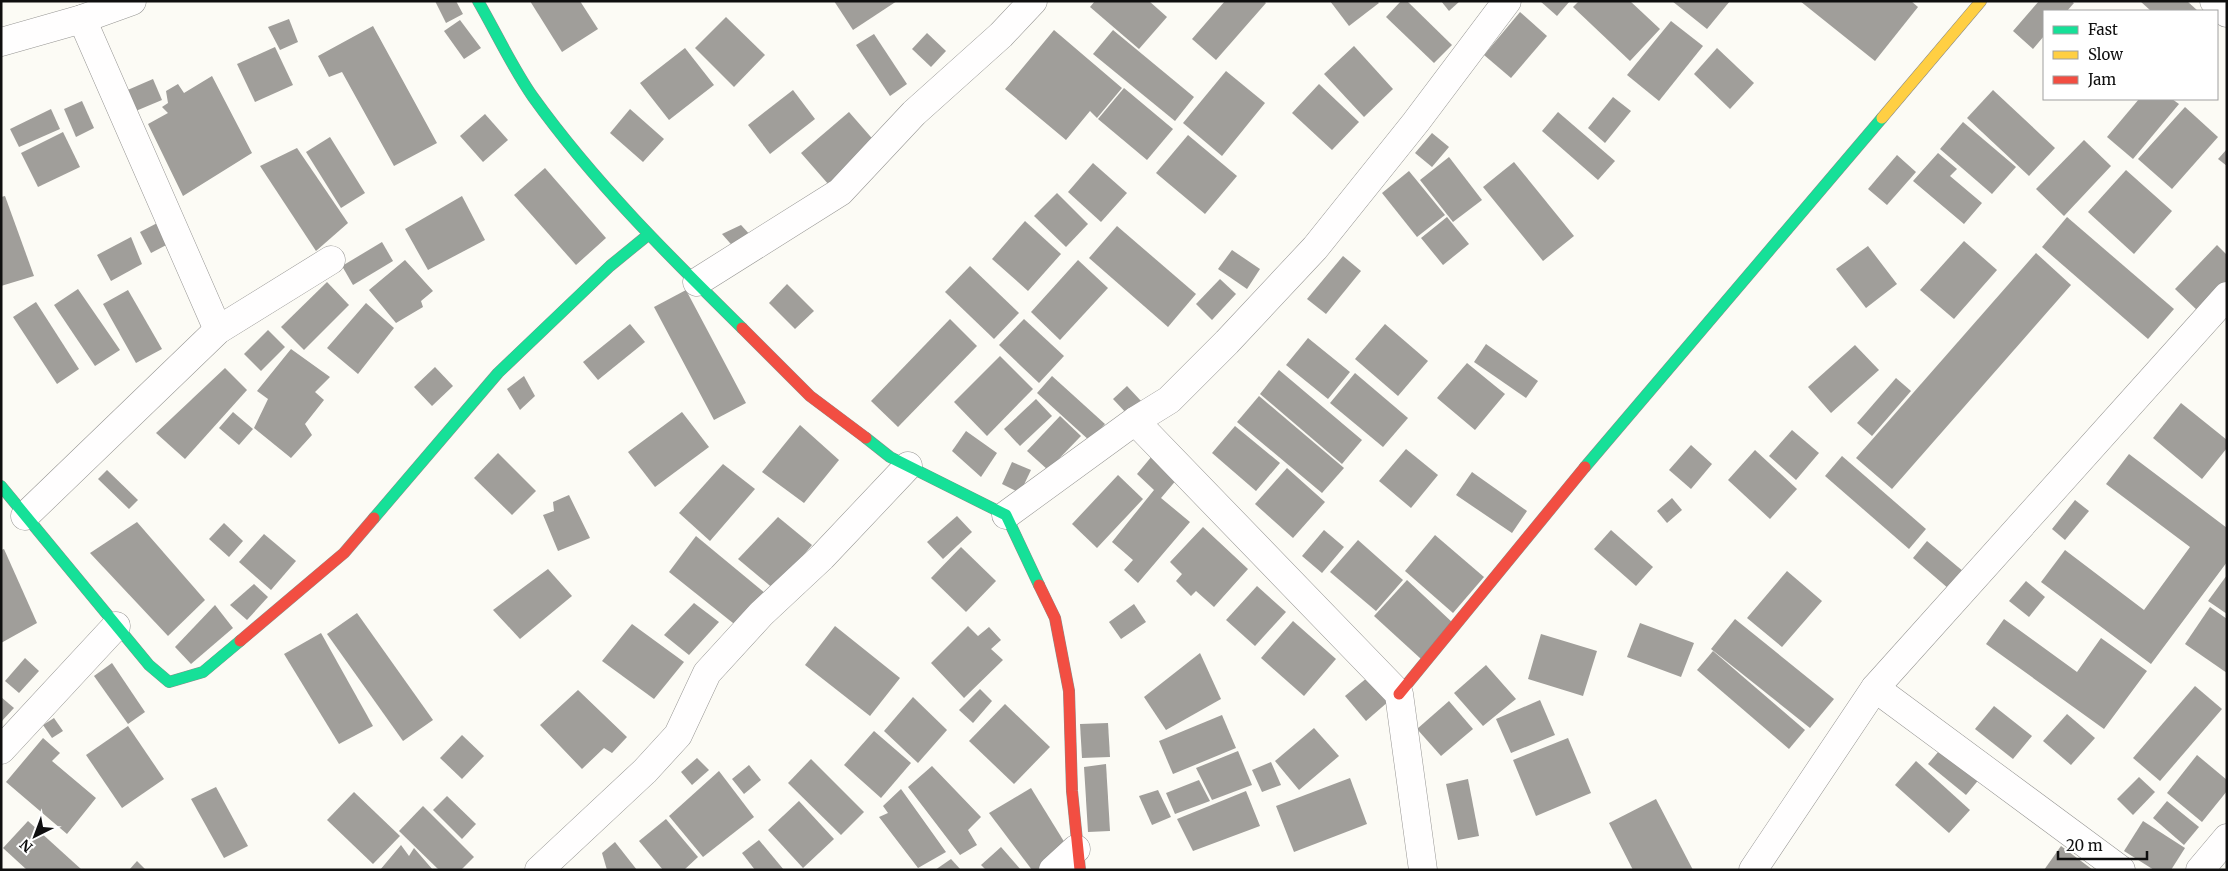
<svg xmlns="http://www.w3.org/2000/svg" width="2228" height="871" viewBox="0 0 2228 871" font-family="Merriweather,serif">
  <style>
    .building { fill: #a09e9a }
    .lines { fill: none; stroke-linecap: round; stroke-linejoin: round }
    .street-casing { stroke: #969593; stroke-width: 29 }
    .fast-casing { stroke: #8c8c89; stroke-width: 12 }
    .slow-casing { stroke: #8c8c89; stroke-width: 12 }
    .jam-casing { stroke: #8c8c89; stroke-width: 12 }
    .street { stroke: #fffefe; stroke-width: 28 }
    .fast { stroke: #16e098; stroke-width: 11 }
    .slow { stroke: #ffcf43; stroke-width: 11 }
    .jam { stroke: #f24e42; stroke-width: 11 }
  </style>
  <rect width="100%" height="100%" fill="#fcfbf5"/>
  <g class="building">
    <path d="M435,1H456L463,14L446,23Z"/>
    <path d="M530,1H580L598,29L562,52Z"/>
    <path d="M834,1H897L853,30Z"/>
    <path d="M1095,1H1149L1167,17L1139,49L1090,7Z"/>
    <path d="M1225,1H1264L1266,3L1216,60L1192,39Z"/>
    <path d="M1330,1H1377L1379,3L1349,26Z"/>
    <path d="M1401,1H1407L1452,45L1434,63L1386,17Z"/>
    <path d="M1441,1H1460L1449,11Z"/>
    <path d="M1540,1H1570L1557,16Z"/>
    <path d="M1579,1H1630L1660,29L1630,61L1573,7Z"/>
    <path d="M1672,1H1730L1707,29Z"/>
    <path d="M1800,1H1911L1918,7L1875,61Z"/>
    <path d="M2039,1H2071L2074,3L2067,11H2044V36L2033,49L2013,31Z"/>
    <path d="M2140,1H2187L2198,11H2151Z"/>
    <path d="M1520,12L1547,36L1511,78L1484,55Z"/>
    <path d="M726,17L765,55L734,87L695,48Z"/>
    <path d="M289,19L298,42L280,50L268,27Z"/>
    <path d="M460,20L481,48L464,59L444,31Z"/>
    <path d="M1671,21L1703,46L1659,101L1627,75Z"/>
    <path d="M373,26L437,143L394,166L342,72L329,77L318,56Z"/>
    <path d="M1054,30L1122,88L1097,118L1090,111L1066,140L1005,89Z"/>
    <path d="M1113,30L1194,97L1175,121L1093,54Z"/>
    <path d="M927,33L946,51L931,67L912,49Z"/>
    <path d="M874,34L907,84L890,96L856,45Z"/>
    <path d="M1354,46L1393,89L1364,117L1324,74Z"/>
    <path d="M275,47L293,85L255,102L237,64Z"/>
    <path d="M685,48L714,85L669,120L640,83Z"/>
    <path d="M1717,48L1754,83L1730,109L1694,74Z"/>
    <path d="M1226,71L1265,103L1222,156L1183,123Z"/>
    <path d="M212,76L252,153L183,196L148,124L168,113L162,107L168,103L166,91L178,84L184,93Z"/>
    <path d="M153,79L162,100L131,113L123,92Z"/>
    <path d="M1319,84L1359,122L1332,150L1292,113Z"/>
    <path d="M1124,88L1173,129L1147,160L1098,119Z"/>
    <path d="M793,90L815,119L770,154L748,125Z"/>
    <path d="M1993,90L2055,148L2029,176L1967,118Z"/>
    <path d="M1613,97L1631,111L1605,143L1588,128Z"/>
    <path d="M2139,99H2172L2179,104L2133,159L2107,137Z"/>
    <path d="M82,101L94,128L76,137L64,109Z"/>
    <path d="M2185,107L2218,137L2172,189L2138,159Z"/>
    <path d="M51,109L60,129L19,147L10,129Z"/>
    <path d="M630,109L664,139L643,162L610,133Z"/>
    <path d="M849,112L877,144L829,185L801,153Z"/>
    <path d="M1558,112L1615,161L1598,180L1542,131Z"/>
    <path d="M485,114L508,140L483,162L460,136Z"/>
    <path d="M1963,122L2016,167L1992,194L1940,149Z"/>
    <path d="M63,132L80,167L38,187L21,153Z"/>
    <path d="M1432,133L1449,147L1432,167L1415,153Z"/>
    <path d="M1188,135L1237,176L1205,214L1156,173Z"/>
    <path d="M330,137L365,193L341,208L306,152Z"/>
    <path d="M2084,140L2111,166L2064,216L2036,189Z"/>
    <path d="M297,148L348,223L316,251L260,166Z"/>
    <path d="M2227,149V166L2218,159Z"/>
    <path d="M1938,153L1957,169L1950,176L1982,203L1964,224L1913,181Z"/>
    <path d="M1897,155L1916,172L1887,205L1868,189Z"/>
    <path d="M1449,157L1482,200L1453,222L1420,180Z"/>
    <path d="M1514,162L1574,236L1543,261L1483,187Z"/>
    <path d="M1093,163L1127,193L1101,222L1068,192Z"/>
    <path d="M545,168L606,238L576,265L514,195Z"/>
    <path d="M2126,170L2172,211L2134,254L2088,212Z"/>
    <path d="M1409,171L1445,215L1417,237L1382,193Z"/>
    <path d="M1057,193L1088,224L1066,247L1034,216Z"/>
    <path d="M5,196L34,276L1,286V197Z"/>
    <path d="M462,196L485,240L428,270L405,229Z"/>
    <path d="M1447,217L1469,244L1443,265L1421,238Z"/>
    <path d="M2067,217L2174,309L2148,339L2042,247Z"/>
    <path d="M163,220L174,241L151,253L140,232Z"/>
    <path d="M1025,221L1061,254L1028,291L992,259Z"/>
    <path d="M741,225L753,238L737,251L722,234Z"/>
    <path d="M1117,226L1196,294L1168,327L1089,258Z"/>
    <path d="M131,237L142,264L111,281L97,255Z"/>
    <path d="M1964,241L1997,270L1954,319L1920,290Z"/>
    <path d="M382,242L393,261L353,285L342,266Z"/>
    <path d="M2217,245L2227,255V283L2199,312L2175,289Z"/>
    <path d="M1868,246L1897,284L1866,308L1836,269Z"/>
    <path d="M1232,250L1260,269L1247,289L1218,269Z"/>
    <path d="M2036,253L2071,285L1892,489L1856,458Z"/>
    <path d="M1343,256L1361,271L1326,314L1307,299Z"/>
    <path d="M405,260L433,291L421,301L423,307L396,323L369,290Z"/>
    <path d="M1078,260L1108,288L1060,340L1031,312Z"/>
    <path d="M970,266L1019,313L994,339L945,292Z"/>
    <path d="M1220,279L1236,294L1212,320L1196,304Z"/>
    <path d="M327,282L349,305L304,350L281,327Z"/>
    <path d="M787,284L814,311L795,329L769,303Z"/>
    <path d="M78,289L120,350L95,366L54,305Z"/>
    <path d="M128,290L162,349L136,363L103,304Z"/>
    <path d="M686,290L746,403L714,420L654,307Z"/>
    <path d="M36,302L79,369L57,384L13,317Z"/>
    <path d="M366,303L394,328L358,374L327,348Z"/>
    <path d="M950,319L977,346L898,427L871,401Z"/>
    <path d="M1024,319L1064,356L1039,383L999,345Z"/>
    <path d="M630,324L645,342L598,380L583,362Z"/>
    <path d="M1385,324L1428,361L1398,396L1355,359Z"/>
    <path d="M268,330L285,347L261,371L244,354Z"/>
    <path d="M1308,338L1350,372L1328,399L1286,365Z"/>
    <path d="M1486,344L1538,381L1526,398L1474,362Z"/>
    <path d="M1855,345L1879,370L1831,413L1808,387Z"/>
    <path d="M291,349L330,377L315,392L324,400L305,424L312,435L291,458L254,428L268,399L257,391Z"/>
    <path d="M1000,356L1033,389L987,436L954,402Z"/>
    <path d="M1467,363L1505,394L1475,430L1437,398Z"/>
    <path d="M435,367L453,386L432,406L414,387Z"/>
    <path d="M225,368L247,390L185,459L156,433Z"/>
    <path d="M1279,370L1362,440L1342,464L1260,394Z"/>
    <path d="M1355,373L1408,418L1383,447L1330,403Z"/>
    <path d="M524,376L535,396L520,410L507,389Z"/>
    <path d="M1052,376L1105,424L1090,441L1037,393Z"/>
    <path d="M1896,378L1911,391L1872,436L1857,423Z"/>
    <path d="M1127,386L1142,402L1128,415L1113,399Z"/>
    <path d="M1259,396L1344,468L1322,493L1237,422Z"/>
    <path d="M1036,399L1052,416L1020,446L1004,429Z"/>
    <path d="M2181,403L2227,440V448L2202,479L2153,438Z"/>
    <path d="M233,412L253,429L239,445L219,428Z"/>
    <path d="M682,412L709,447L655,487L628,452Z"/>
    <path d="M1060,416L1081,436L1048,470L1027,451Z"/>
    <path d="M800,425L839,460L804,503L762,472Z"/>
    <path d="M1235,426L1280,463L1256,491L1212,453Z"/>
    <path d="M1792,430L1819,453L1796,480L1769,456Z"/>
    <path d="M966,431L997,453L981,477L952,451Z"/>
    <path d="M1691,445L1712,464L1691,489L1669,470Z"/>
    <path d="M1406,449L1438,475L1411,508L1379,481Z"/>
    <path d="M1755,450L1797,489L1770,519L1728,480Z"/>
    <path d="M498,453L536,491L512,515L474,478Z"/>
    <path d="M2129,454L2227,528V562L2151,664L2041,582L2065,550L2144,610L2190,547L2106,484Z"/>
    <path d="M1152,456L1178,478L1161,498L1190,522L1138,583L1124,570L1133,560L1112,542L1154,490L1137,474Z"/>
    <path d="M1842,456L1926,529L1909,549L1825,476Z"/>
    <path d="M1012,462L1031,470L1020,493L1002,484Z"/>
    <path d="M723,464L755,489L710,541L679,513Z"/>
    <path d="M1287,468L1325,502L1293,538L1255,504Z"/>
    <path d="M107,470L138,500L129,509L98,479Z"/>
    <path d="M1472,472L1527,511L1512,533L1456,495Z"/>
    <path d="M1118,475L1143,499L1097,548L1072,524Z"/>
    <path d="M569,495L590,538L558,551L543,515L554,511L553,502Z"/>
    <path d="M1672,498L1682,510L1667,523L1657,511Z"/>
    <path d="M2075,500L2089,511L2065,540L2052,529Z"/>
    <path d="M957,516L972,532L943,559L927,542Z"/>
    <path d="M778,517L812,545L775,590L738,559Z"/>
    <path d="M137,522L205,600L168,636L90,553Z"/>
    <path d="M224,523L243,541L229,557L209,539Z"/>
    <path d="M1203,527L1248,569L1214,607L1196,591L1191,596L1176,581L1182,574L1170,562Z"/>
    <path d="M1324,530L1344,547L1322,573L1302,556Z"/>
    <path d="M1611,530L1653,567L1636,586L1594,549Z"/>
    <path d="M264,534L296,561L271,590L239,562Z"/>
    <path d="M1435,535L1484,577L1453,613L1405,571Z"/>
    <path d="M696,536L766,594L738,627L669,572Z"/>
    <path d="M1358,540L1403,580L1376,611L1330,572Z"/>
    <path d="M1927,541L1964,572L1949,589L1913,558Z"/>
    <path d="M961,547L996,581L966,612L931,578Z"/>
    <path d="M4,549L37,623L1,643V550Z"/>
    <path d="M548,569L572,596L520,639L493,610Z"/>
    <path d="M1787,571L1822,601L1782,647L1747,618Z"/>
    <path d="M2227,575V614L2208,601Z"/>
    <path d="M1407,580L1454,624L1421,659L1374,616Z"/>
    <path d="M2026,581L2045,597L2029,617L2009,601Z"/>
    <path d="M254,584L268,597L247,620L230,605Z"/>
    <path d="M1257,586L1286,612L1255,646L1226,620Z"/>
    <path d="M694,603L719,622L689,655L664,635Z"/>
    <path d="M1134,604L1146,622L1121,639L1109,622Z"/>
    <path d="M215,605L233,628L191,664L175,647Z"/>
    <path d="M2210,607L2227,619V673L2185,644Z"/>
    <path d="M357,613L433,720L403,741L327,634Z"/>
    <path d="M1735,619L1834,699L1810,728L1711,649Z"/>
    <path d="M2004,619L2077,672L2101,638L2147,671L2104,729L1986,644Z"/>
    <path d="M1293,621L1336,659L1304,696L1261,658Z"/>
    <path d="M1640,623L1694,643L1681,677L1627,657Z"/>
    <path d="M632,624L684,662L654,699L602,661Z"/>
    <path d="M835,626L900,678L870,716L805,665Z"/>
    <path d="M968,626L978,636L989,627L1001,640L991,649L1003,660L964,698L931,663Z"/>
    <path d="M321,633L373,726L339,744L284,654Z"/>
    <path d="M1541,634L1597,651L1583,696L1528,679Z"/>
    <path d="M1713,651L1805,730L1789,749L1697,670Z"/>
    <path d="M1200,653L1221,699L1166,730L1144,697Z"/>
    <path d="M25,658L39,671L19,693L5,681Z"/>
    <path d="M112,663L145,712L128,724L94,676Z"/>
    <path d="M1486,665L1516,699L1483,726L1454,693Z"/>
    <path d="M1368,677L1389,701L1366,721L1345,696Z"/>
    <path d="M2195,686L2222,709L2160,781L2133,758Z"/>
    <path d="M980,689L992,701L973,723L959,710Z"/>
    <path d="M578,690L627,737L612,753L604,748L582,769L540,725Z"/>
    <path d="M1,697L14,708L1,722Z"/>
    <path d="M913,697L947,730L918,763L884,731Z"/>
    <path d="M1540,700L1555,735L1511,753L1496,719Z"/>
    <path d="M1449,701L1473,729L1441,756L1417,729Z"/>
    <path d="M1005,704L1050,747L1014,784L969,741Z"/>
    <path d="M1994,706L2032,736L2013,759L1975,729Z"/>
    <path d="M2067,714L2095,738L2071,765L2043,741Z"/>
    <path d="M1222,715L1236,748L1173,774L1159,741Z"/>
    <path d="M54,718L63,731L52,738L43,725Z"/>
    <path d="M1108,723L1110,757L1082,758L1080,724Z"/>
    <path d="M128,726L164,779L122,808L86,755Z"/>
    <path d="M1314,728L1339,756L1299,790L1275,761Z"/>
    <path d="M874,731L911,763L881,798L844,765Z"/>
    <path d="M462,735L484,756L462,779L440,758Z"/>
    <path d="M43,738L60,753L52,761L96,798L67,834L6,782Z"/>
    <path d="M1568,738L1591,793L1536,816L1513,760Z"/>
    <path d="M1944,745L1981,777L1966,795L1928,764Z"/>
    <path d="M1238,751L1252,785L1212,800L1196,768Z"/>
    <path d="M2197,755L2227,780V791L2202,822L2167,793Z"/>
    <path d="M697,758L709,770L692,785L681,772Z"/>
    <path d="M811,759L864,812L841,835L788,783Z"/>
    <path d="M1916,761L1970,810L1949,833L1895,785Z"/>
    <path d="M1271,762L1281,785L1262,792L1252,770Z"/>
    <path d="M1106,764L1110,831L1088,832L1084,767Z"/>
    <path d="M749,765L761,780L744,794L732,779Z"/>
    <path d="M932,766L981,817L968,830L977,845L960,855L908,787Z"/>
    <path d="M719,771L754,817L703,857L669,816Z"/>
    <path d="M2139,777L2155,792L2133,815L2117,799Z"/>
    <path d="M1350,778L1367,824L1294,852L1276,806Z"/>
    <path d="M1468,779L1479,836L1458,840L1446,784Z"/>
    <path d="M1199,780L1210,801L1175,814L1166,793Z"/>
    <path d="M216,787L248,846L224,858L191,799Z"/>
    <path d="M1031,788L1068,848L1037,870H1032L989,813Z"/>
    <path d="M901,789L946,852L918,868L879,817L888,813L883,806Z"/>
    <path d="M1158,790L1171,817L1152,825L1139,796Z"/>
    <path d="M1246,791L1260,826L1193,851L1177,819Z"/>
    <path d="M354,792L400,836L373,864L327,820Z"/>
    <path d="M447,796L476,824L462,839L433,810Z"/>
    <path d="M1656,799L1693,870H1633L1609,823Z"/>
    <path d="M799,801L834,839L803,868L768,830Z"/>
    <path d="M2167,801L2199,827L2184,845L2153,818Z"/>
    <path d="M423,806L474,857L461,870H439L399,831Z"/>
    <path d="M666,819L698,857L684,870H663L639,841Z"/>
    <path d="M28,821L82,870H27L3,848Z"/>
    <path d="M2143,821L2185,848L2171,870H2154L2124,851Z"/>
    <path d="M759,840L784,870H755L742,853Z"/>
    <path d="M615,842L637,870H607L602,853Z"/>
    <path d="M401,845L409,856L414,848L433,870H380Z"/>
    <path d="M2061,846L2093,870H2044Z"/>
    <path d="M1001,847L1021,870H986L981,865Z"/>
    <path d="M951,859L961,870H935Z"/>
    <path d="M137,861L146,870H129Z"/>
  </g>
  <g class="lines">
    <defs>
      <g id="street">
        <path d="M2214,1L2227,13"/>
        <path d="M82,19L218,330"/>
        <path d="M1,42L82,19L132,1"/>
        <path d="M697,282L840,192L914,113L1001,35L1033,1"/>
        <path d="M1135,421L1399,694L1423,870"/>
        <path d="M1006,515L1135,421L1169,400L1227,342L1315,248L1416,122L1507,1"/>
        <path d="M25,516L218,330L331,260"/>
        <path d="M1875,688L2121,870"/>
        <path d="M1,750L116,626"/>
        <path d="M539,870L645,771L678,735L707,673L761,614L822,557L908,466"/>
        <path d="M1053,870L1076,849"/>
        <path d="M1753,870L1875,688L2227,296"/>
        <path d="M2200,870L2227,838"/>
      </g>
      <g id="fast">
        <path d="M478,1C496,32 512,67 533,97C594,182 668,255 742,328"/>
        <path d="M866,438L890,457L1006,515L1039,585"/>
        <path d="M1585,467L1882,118"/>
        <path d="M1,486L149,665L169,682L203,672L240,641"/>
        <path d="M374,518L498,373L610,266L648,235"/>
      </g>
      <path id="slow" d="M1882,118L1981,1"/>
      <g id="jam">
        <path d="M742,328L810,396L866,438"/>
        <path d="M1039,585L1055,618L1069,691L1072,791L1080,870"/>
        <path d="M240,641L344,553L374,518"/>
        <path d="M1399,694L1585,467"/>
      </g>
    </defs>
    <use href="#street" class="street-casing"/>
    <use href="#fast" class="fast-casing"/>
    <use href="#slow" class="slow-casing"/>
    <use href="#jam" class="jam-casing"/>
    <use href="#street" class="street"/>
    <use href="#fast" class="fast"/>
    <use href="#slow" class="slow"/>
    <use href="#jam" class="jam"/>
  </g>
  <rect width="2228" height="871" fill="none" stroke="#0f0f0f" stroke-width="5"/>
  <rect x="2043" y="10" width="175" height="90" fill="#ffffff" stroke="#9f9f9f"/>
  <rect x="2053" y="26" width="25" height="8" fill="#16e098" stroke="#9f9f9f"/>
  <text x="2088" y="35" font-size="15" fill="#0f0f0f">Fast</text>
  <rect x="2053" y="51" width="25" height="8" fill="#ffcf43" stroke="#9f9f9f"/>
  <text x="2088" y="60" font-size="15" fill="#0f0f0f">Slow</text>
  <rect x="2053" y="76" width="25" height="8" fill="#f24e42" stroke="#9f9f9f"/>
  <text x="2088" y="85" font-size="15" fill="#0f0f0f">Jam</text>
  <g transform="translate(35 836) rotate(222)" stroke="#ffffff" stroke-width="4" paint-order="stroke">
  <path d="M0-4L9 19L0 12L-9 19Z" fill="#0f0f0f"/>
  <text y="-8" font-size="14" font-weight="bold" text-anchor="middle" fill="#0f0f0f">N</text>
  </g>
  <path d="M2058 851v8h89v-8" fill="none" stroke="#0f0f0f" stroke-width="2.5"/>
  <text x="2066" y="851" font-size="15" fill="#0f0f0f" stroke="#ffffff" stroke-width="4" paint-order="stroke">20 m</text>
</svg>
